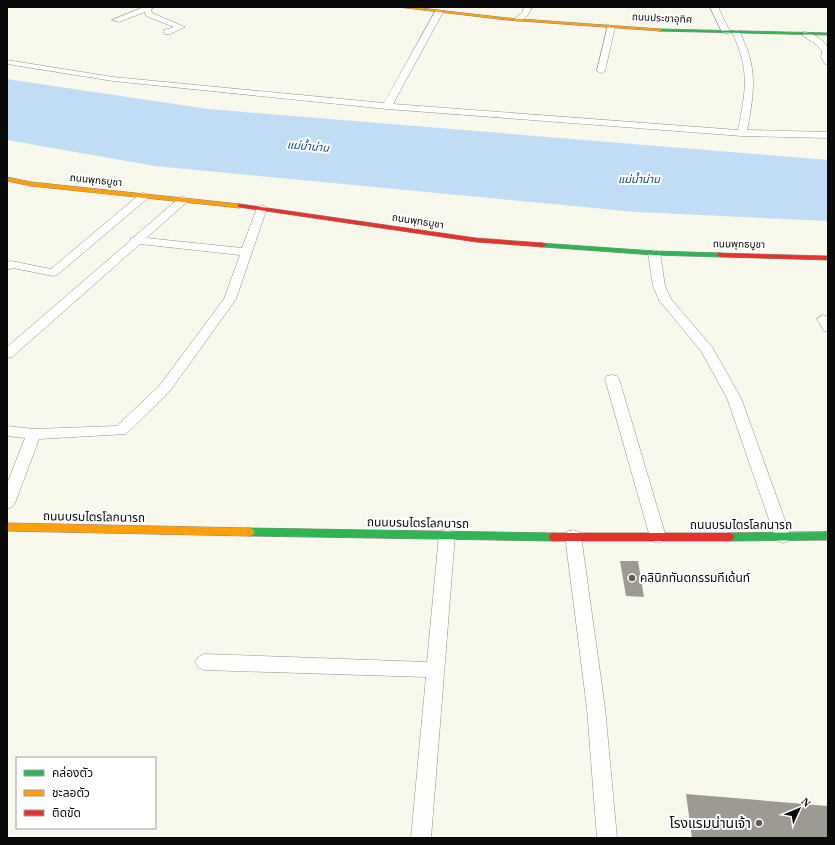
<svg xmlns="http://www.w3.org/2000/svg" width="835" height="845" viewBox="0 0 835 845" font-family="'Times New Roman','Noto Sans Thai',serif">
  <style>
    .water { fill: #c1ddf5 }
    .building { fill: #9c9a93 }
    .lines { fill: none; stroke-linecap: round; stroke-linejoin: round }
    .street-casing { stroke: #92918c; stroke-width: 1 }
    .fast-casing { stroke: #888883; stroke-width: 1 }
    .slow-casing { stroke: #888883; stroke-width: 1 }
    .jam-casing { stroke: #888883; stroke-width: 1 }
    .street { fill: #fefefc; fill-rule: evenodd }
    .fast { fill: #30b455; fill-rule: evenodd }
    .slow { fill: #ff9f0a; fill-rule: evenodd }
    .jam { fill: #e5322d; fill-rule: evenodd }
    .poi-dot { fill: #5e5d59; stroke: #fff; stroke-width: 1.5 }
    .labels { text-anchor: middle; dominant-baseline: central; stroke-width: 4; stroke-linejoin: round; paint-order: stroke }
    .far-street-label { font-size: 10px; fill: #0a0a0a; stroke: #fff }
    .far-water-label { font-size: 11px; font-style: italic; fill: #0f4ea0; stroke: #fff }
    .street-label { font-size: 12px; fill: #0a0a0a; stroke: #fff }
    .poi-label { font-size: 12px; fill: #0a0a0a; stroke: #fff; text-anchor: start }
    .near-poi-label { font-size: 14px; fill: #0a0a0a; stroke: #fff; text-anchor: end }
  </style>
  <rect width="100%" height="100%" fill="#f9f8ed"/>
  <path class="water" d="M7,79L208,109L828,160V221L636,212L155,166L7,140Z"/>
  <g class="building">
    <path d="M620,561H638L644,597L626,596Z"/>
    <path d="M686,794L828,806V838H692Z"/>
  </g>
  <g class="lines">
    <defs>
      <g id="street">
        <path d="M144,7H155L151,9L152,13L185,27L170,34H164V30L174,27L146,16L145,12L119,22L112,20Z"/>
        <path d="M524,7H532C529,14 524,22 515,21L514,19L522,13Z"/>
        <path d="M710,7H718L730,32L729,34L722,32Z"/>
        <path d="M436,10L443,12L393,104L738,130C746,90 750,70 732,32L736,30C741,31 742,37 744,42C758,71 753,100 747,130L828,132V138L742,136L387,109L113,81L7,64V60L113,77L384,103Z"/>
        <path d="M608,25L615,27L605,71L601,73L597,71Z"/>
        <path d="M803,32C811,31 825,41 828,48C829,52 828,60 828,64H825L821,57L822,51L817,45L803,36Z"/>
        <path d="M144,193L149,196L148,198L57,275L53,276L13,268L7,270V262L11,261L51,269L140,194Z"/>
        <path d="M183,197L188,200L187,202L146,238L242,248L257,208L262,205L267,208L236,299L170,391L126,434L39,439L15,503L12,507L7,509V484L25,438L7,436V426L34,429L117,426L160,385L224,299L240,255L140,244L12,357L7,358V347L130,241L131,238L134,237L179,198Z"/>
        <path d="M654,250L660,253L665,286L671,299L712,347L741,398L791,537L789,541L783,543L777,541L775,537L727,398L701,351L659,300L653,286L648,253Z"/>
        <path d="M823,315L828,317V332L824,331L817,319Z"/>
        <path d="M612,375L617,376L619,379L666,537L664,541L658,543L652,541L650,537L605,379L607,376Z"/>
        <path d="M447,529L453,531L455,535L431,838H411L426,677L204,670L198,667L195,662L198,657L204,654L427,662L439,535L441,531Z"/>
        <path d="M573,530L579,532L581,536L605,708L617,838H597L587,708L565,536L567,532Z"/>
      </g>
      <g id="fast">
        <path d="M660,29L828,33V35L658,31V30Z"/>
        <path d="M540,243L654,251L721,253L725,255L721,257L654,255L543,247H540Z"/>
        <path d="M249,528L554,533L558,534L559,537L558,540L554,541L249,536L245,535L244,532L245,529Z"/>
        <path d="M828,532V540L729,541L725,540L724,537L725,534L729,533Z"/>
      </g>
      <g id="slow">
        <path d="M398,7H412L507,18L660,29L662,30L660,31L507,20Z"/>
        <path d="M7,177L31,182L240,204L243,206L240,208L31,186L7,181Z"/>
        <path d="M7,523L249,528L253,529L254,532L253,535L249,536L7,531Z"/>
      </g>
      <g id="jam">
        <path d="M240,204L476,238L543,243L547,245L543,247L476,242L238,207V205Z"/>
        <path d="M718,253L828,256V260L721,257L717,255Z"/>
        <path d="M554,533H729L733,534L734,537L733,540L729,541H554L550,540L549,537L550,534Z"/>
      </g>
    </defs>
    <use href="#street" class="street-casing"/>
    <use href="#fast" class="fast-casing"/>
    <use href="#slow" class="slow-casing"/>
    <use href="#jam" class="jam-casing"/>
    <use href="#street" class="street"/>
    <use href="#fast" class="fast"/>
    <use href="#slow" class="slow"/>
    <use href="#jam" class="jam"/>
  </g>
  <g class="poi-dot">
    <circle cx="632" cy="578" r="4"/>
    <circle cx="759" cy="823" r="4"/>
  </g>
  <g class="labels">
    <g class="far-street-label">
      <text transform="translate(662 18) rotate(3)">ถนนประชาอุทิศ</text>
      <text transform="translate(96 180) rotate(6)">ถนนพุทธบูชา</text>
      <text transform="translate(418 221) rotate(9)">ถนนพุทธบูชา</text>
      <text transform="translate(739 244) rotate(1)">ถนนพุทธบูชา</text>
    </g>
    <g class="far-water-label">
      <text transform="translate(308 146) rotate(5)">แม่น้ำน่าน</text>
      <text x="639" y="179">แม่น้ำน่าน</text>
    </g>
    <g class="street-label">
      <text transform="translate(94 517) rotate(1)">ถนนบรมไตรโลกนารถ</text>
      <text transform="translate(418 523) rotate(1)">ถนนบรมไตรโลกนารถ</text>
      <text x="741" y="525">ถนนบรมไตรโลกนารถ</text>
    </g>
    <g class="poi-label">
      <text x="640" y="578">คลินิกทันตกรรมทีเด้นท์</text>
    </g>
    <g class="near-poi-label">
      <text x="751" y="823">โรงแรมน่านเจ้า</text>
    </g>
  </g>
  <rect width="835" height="845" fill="none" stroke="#0a0a0a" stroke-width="16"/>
  <rect x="16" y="757" width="140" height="72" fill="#ffffff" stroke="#9d9d9d"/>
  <rect x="24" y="770" width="20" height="6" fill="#30b455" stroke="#9d9d9d"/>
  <text x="52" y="777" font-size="12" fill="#0a0a0a">คล่องตัว</text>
  <rect x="24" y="790" width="20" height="6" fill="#ff9f0a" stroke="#9d9d9d"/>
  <text x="52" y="797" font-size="12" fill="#0a0a0a">ชะลอตัว</text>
  <rect x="24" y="810" width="20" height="6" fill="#e5322d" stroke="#9d9d9d"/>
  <text x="52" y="817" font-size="12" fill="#0a0a0a">ติดขัด</text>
  <g transform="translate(799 809) rotate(46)" stroke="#ffffff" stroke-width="3" paint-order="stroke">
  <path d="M0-3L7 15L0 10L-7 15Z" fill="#0a0a0a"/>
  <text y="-6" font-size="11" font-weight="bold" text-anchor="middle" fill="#0a0a0a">N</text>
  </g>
</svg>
